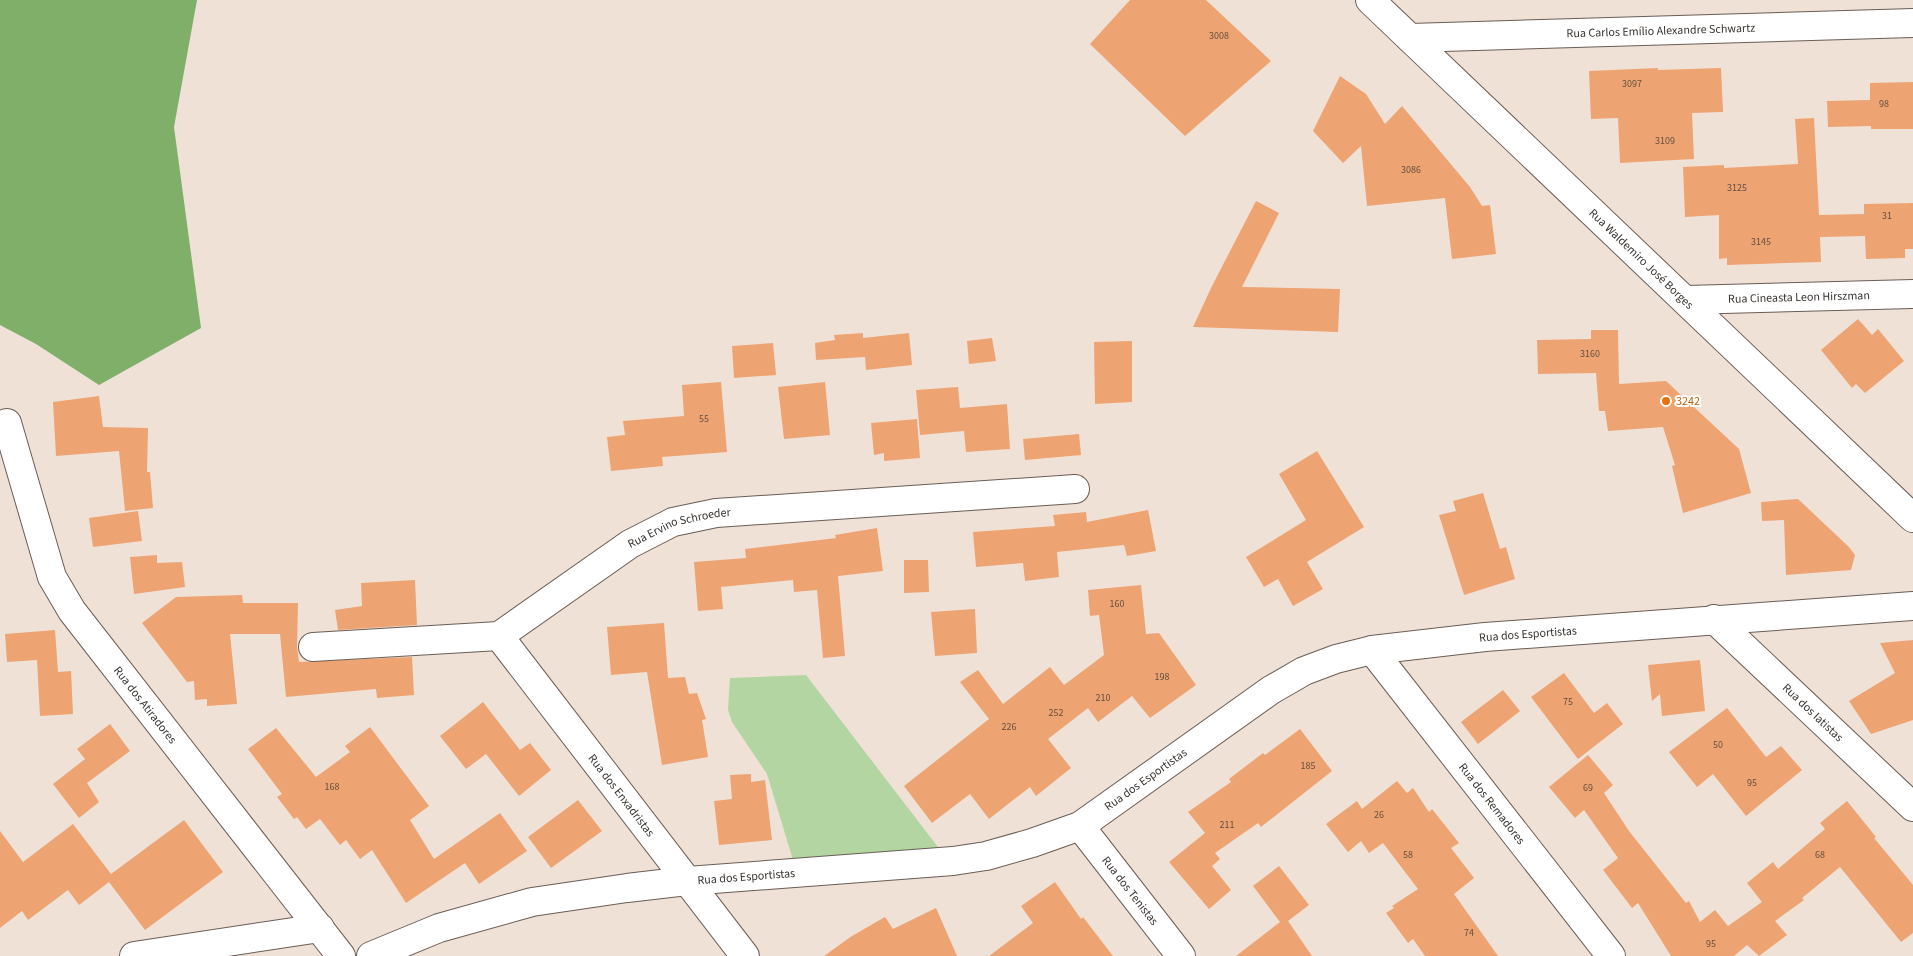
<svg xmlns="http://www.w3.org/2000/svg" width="1913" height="956" viewBox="0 0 1913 956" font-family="'Source Sans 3',sans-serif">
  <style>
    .green { fill: #b2d5a1 }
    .forest { fill: #80af69 }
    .building { fill: #eda472 }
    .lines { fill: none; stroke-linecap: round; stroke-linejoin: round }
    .minor-casing { stroke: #6a5d55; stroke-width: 30 }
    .secondary-casing { stroke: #6a5d55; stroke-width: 30 }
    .minor { stroke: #fff; stroke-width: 28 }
    .secondary { stroke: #fff; stroke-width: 28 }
    .food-dot { fill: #e8710a; stroke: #fff; stroke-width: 2 }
    .labels { text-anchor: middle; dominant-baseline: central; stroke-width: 4; stroke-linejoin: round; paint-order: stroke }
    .number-label { font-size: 10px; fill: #654f40 }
    .street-label { font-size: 12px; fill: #38332f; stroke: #fff }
    .food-label { font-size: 12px; fill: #c56008; stroke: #fff; text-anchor: start }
  </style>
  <rect width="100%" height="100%" fill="#f0e1d7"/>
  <path class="green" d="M806,675L941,851L793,860L767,774L732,722L728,710L730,678Z"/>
  <path class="forest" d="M0,0H197L174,127L201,328L99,385L36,344L0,325Z"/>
  <g class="building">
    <path d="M1130,0H1206L1271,61L1185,136L1090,44Z"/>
    <path d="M1658,68V70L1721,68L1723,112L1692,113L1694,159L1620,163L1618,118L1591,119L1589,71Z"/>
    <path d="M1340,76L1366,94L1385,124L1402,106L1470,187L1482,206L1490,205L1496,254L1452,259L1445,198L1367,206L1361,146L1343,163L1313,131Z"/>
    <path d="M1913,82V129H1871V126L1828,127L1827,101L1870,100V83Z"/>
    <path d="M1814,118L1819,215L1864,214V204L1913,203V249H1905V258L1866,259L1865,236L1820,237L1821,262L1727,265V258L1719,259V215L1685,217L1683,167L1724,165V168L1798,164L1795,119Z"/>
    <path d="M1256,201L1279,213L1242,287L1340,289L1338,332L1193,327L1212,286Z"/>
    <path d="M1858,319L1872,335L1878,329L1904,361L1865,393L1856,384L1852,388L1821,350Z"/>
    <path d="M1591,330H1618L1619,384L1666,381L1739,449L1751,493L1683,513L1672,466L1675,465L1663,427L1608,431L1605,411H1599L1596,373L1538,374L1537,340L1591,339Z"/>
    <path d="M863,333V338L909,333L912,365L866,370L865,357L816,360L815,343L835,340L834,335Z"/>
    <path d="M992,338L996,361L969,364L967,341Z"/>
    <path d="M1132,341V402L1095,404L1094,342Z"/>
    <path d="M773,343L776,375L734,378L732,346Z"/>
    <path d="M721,382L727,452L662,457L663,466L611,471L607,437L625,435L623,421L684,416L682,385Z"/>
    <path d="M825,382L830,435L784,439L778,387Z"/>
    <path d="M958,387L960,408L1007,404L1010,449L966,452L964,431L920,435L916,390Z"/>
    <path d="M99,396L103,427L148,428L147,472H150L153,508L125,511L119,451L56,456L53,402Z"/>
    <path d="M917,419L920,458L884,461V453L874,455L871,423Z"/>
    <path d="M1079,434L1081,455L1025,460L1023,439Z"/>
    <path d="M1317,451L1364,527L1307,562L1323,589L1293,606L1278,579L1264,587L1246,557L1306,520L1279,474Z"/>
    <path d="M1483,493L1500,549L1506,547L1515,579L1464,595L1439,515L1456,511L1453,501Z"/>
    <path d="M1798,499L1849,547L1855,555L1851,570L1786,575L1784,520L1762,521L1761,502Z"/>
    <path d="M1148,510L1156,551L1127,556L1124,545L1057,552L1059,577L1025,581L1023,563L976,567L973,532L1055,526L1053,515L1086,512L1087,522Z"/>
    <path d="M138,511L142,541L93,547L89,518Z"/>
    <path d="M877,528L883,571L838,576L845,656L823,658L817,590L794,592L793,580L721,587L723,609L698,611L694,562L746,558L745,549L836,538L835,535Z"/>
    <path d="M157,555V563L182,562L185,587L134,594L130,557Z"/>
    <path d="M904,560H928L929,592L904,593Z"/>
    <path d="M415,580L417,625L338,630L335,610L362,606L361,583Z"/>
    <path d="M1141,585L1146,634L1159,633L1196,685L1150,718L1132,696L1098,722L1088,708L1048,739L1071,768L1036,796L1030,787L989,819L970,794L932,823L904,786L989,719L960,682L978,670L1003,704L1050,667L1064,685L1104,655L1099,615L1090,616L1088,590Z"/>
    <path d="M242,595L243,603H298L297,647L299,662L412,657L414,695L377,698L376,689L286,697L280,634H230L237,704L207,706V699L195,700L194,681L187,682L142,623L176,597Z"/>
    <path d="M975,609L977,653L935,656L931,612Z"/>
    <path d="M664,623L668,678L685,677L689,694L697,693L706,719L702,720L708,757L662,765L647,672L611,675L607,627Z"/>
    <path d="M55,630L58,672L71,671L73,714L40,716L37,660L7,662L5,634Z"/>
    <path d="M1913,640V720L1871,734L1849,701L1895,673L1880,643Z"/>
    <path d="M1700,660L1705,711L1662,716L1660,694L1652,701L1648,665Z"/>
    <path d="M1564,673L1594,713L1607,703L1623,724L1578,759L1531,697Z"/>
    <path d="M1503,690L1520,711L1478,744L1461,722Z"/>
    <path d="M483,702L520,750L530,743L551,770L519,796L486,754L466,769L440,736Z"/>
    <path d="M1727,708L1766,757L1781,746L1802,770L1746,816L1713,774L1697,787L1669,752Z"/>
    <path d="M110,724L130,751L87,783L99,802L79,818L53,784L85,759L77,749Z"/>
    <path d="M370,727L429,806L410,820L434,859L500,813L527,851L479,884L465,863L406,903L372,850L360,859L346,840L340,845L320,819L306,829L297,817L294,819L277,797L282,794L248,749L276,728L316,777L350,752L345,746Z"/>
    <path d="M1300,729L1332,771L1261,827L1258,823L1215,853L1220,859L1212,866L1231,890L1209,909L1169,862L1205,833L1188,812L1231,782L1229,779L1263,753L1265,755Z"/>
    <path d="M1588,755L1613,785L1604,793L1629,831L1686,903L1689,901L1700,922L1715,910L1728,926L1762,902L1747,883L1773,862L1778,869L1825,829L1820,823L1847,801L1876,837L1874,838L1913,885V933L1901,942L1840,867L1802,898L1804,900L1775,921L1787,935L1759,956L1747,945L1734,956H1671L1638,903L1632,908L1603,870L1618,858L1584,810L1575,818L1549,787Z"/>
    <path d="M751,774V782L765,780L772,840L719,845L714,801L732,799L730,775Z"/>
    <path d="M1397,781L1407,793L1413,788L1429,812L1432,809L1459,843L1451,848L1474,878L1454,894L1498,956H1425L1413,939L1408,943L1386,913L1394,908L1392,906L1418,889L1383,843L1369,853L1361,841L1348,852L1326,824L1357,801L1362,809Z"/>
    <path d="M578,800L602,831L551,868L528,837Z"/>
    <path d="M184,820L223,872L145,930L109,882L79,905L68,890L28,920L22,911L0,928V831L23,862L73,824L111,874Z"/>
    <path d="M1279,866L1309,905L1288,921L1312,956H1236L1280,922L1253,886Z"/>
    <path d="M1055,882L1081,919L1083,917L1113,956H989L1033,923L1021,906Z"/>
    <path d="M936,908L957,956H824L852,936L885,917L893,929Z"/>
  </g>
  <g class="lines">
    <defs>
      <g id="minor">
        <path id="s1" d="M1410,38L1913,23"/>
        <path id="s2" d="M1685,300L1913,294"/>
        <path id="s3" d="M7,423L52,577L72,611L341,956"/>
        <path id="s4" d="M1714,619L1913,807"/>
        <path id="s5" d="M499,636L745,956"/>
        <path id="s6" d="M313,647L499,636L630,544L673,522L716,513L1075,489"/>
        <path id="s7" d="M1372,650L1611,956"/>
        <path id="s8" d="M1080,826L1181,956"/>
        <path d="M134,956L320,928"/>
        <path id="s9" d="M371,956L439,928L532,902L627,888L687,881L953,861L986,856L1032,843L1080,826L1271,690L1304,671L1336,659L1372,650L1485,637L1913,606"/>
      </g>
      <g id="secondary">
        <path id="s10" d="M1370,0L1913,518"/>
      </g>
    </defs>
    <use href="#minor" class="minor-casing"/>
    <use href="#secondary" class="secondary-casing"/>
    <use href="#minor" class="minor"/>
    <use href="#secondary" class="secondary"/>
  </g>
  <circle class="food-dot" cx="1666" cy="401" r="5"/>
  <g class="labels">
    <g class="number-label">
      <text x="1219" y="36">3008</text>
      <text x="1632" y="84">3097</text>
      <text x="1884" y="104">98</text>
      <text x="1665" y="141">3109</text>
      <text x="1411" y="170">3086</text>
      <text x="1737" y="188">3125</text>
      <text x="1887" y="216">31</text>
      <text x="1761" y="242">3145</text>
      <text x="1590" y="354">3160</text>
      <text x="704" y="419">55</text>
      <text x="1117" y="604">160</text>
      <text x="1162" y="677">198</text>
      <text x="1103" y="698">210</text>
      <text x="1568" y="702">75</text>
      <text x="1056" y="713">252</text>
      <text x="1009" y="727">226</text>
      <text x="1718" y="745">50</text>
      <text x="1308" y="766">185</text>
      <text x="1752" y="783">95</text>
      <text x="332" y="787">168</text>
      <text x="1588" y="788">69</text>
      <text x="1379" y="815">26</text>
      <text x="1227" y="825">211</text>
      <text x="1408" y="855">58</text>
      <text x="1820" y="855">68</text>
      <text x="1469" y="933">74</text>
      <text x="1711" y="944">95</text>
    </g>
    <g class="street-label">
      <text stroke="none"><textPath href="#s1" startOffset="251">Rua Carlos Emílio Alexandre Schwartz</textPath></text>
      <text stroke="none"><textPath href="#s10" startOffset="375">Rua Waldemiro José Borges</textPath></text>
      <text stroke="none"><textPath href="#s2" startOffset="114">Rua Cineasta Leon Hirszman</textPath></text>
      <text stroke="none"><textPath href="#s6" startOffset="399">Rua Ervino Schroeder</textPath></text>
      <text stroke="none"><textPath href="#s9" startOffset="1226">Rua dos Esportistas</textPath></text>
      <text stroke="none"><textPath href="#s3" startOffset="319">Rua dos Atiradores</textPath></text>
      <text stroke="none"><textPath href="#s4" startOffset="136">Rua dos Iatistas</textPath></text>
      <text stroke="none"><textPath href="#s9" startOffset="806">Rua dos Esportistas</textPath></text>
      <text stroke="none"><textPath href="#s5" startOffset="201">Rua dos Enxadristas</textPath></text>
      <text stroke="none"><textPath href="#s7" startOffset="195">Rua dos Remadores</textPath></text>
      <text stroke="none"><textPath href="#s9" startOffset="386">Rua dos Esportistas</textPath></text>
      <text stroke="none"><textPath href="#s8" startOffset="82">Rua dos Tenistas</textPath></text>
    </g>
    <g class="food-label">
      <text x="1676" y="401">3242</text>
    </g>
  </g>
</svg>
